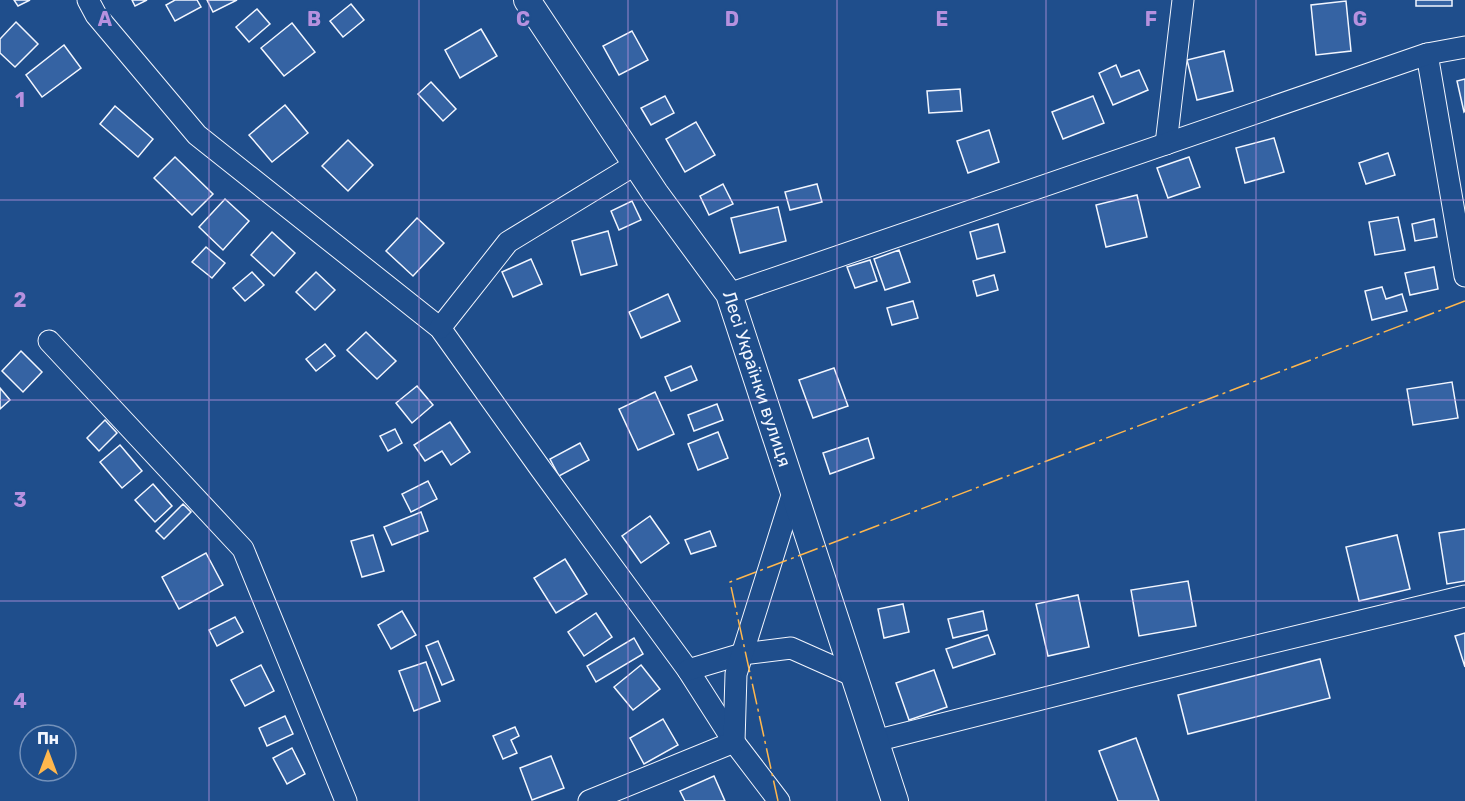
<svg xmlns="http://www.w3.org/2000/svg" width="1465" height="801" viewBox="0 0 1465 801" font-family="Rubik,sans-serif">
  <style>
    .building { fill: #3563a3; stroke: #f2f6ff; stroke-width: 1.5 }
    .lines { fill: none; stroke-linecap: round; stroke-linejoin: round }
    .minor-casing { stroke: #f2f6ff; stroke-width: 23 }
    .tertiary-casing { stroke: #f2f6ff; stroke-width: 28 }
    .minor { stroke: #1f4e8c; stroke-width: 21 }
    .tertiary { stroke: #1f4e8c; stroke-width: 26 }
    .power { stroke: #ffb74d; stroke-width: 1.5; stroke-dasharray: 21 4.5 3 4.5; stroke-linecap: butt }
    .grid { fill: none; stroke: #b691df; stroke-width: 1.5; stroke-opacity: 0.55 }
    .labels { text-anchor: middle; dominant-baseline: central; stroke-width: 4.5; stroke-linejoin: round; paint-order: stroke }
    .street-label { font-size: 18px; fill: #f2f6ff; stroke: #1f4e8c }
    .grid-label { font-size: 20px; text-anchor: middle; font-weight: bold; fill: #b691df; stroke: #1f4e8c; stroke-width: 4.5; stroke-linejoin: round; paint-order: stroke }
  </style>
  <rect width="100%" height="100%" fill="#1f4e8c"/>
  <g class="building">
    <path d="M14,0H30L18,6Z"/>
    <path d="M132,0H147L135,6Z"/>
    <path d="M175,0H197L201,7L175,21L166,5Z"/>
    <path d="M207,0H237L213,12Z"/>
    <rect x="1416" y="0" width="36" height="6"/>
    <path d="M1346,1L1351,51L1316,55L1311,5Z"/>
    <path d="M351,4L364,20L343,37L330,21Z"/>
    <path d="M257,9L270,24L249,42L236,27Z"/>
    <path d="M16,22L38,44L15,67L0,53V39Z"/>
    <path d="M292,23L315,52L284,76L261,48Z"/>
    <path d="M481,29L497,56L460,78L445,50Z"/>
    <path d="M632,31L648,60L619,75L603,46Z"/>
    <path d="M64,45L81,68L42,97L26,75Z"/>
    <path d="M1224,51L1233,91L1197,100L1187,60Z"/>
    <path d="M1116,65L1121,77L1139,70L1148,90L1113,105L1099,73Z"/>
    <path d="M1465,79V111L1464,112L1457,81Z"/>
    <path d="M431,82L456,109L443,121L418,94Z"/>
    <path d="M960,89L962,111L929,113L927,91Z"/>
    <path d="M665,96L674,113L651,125L641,108Z"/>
    <path d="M1093,96L1104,123L1063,139L1052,112Z"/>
    <path d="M285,105L308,133L272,162L249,135Z"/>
    <path d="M115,106L153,139L138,157L100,124Z"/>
    <path d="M696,122L715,155L685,172L666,139Z"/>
    <path d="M989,130L999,162L968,173L957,141Z"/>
    <path d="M1274,138L1284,172L1245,183L1236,148Z"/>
    <path d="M348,140L373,165L348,191L322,166Z"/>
    <path d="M1388,153L1395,175L1366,184L1359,163Z"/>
    <path d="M175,157L213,194L192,215L154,178Z"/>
    <path d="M1189,157L1200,187L1168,198L1157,168Z"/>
    <path d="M723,184L733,204L709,215L700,196Z"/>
    <path d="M817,184L822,202L790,210L785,192Z"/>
    <path d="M1137,195L1147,237L1106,247L1096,205Z"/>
    <path d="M225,199L249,221L223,250L199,227Z"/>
    <path d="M632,201L641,220L619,230L611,211Z"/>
    <path d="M778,207L786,241L740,253L731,218Z"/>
    <path d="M1398,217L1405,250L1375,255L1369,222Z"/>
    <path d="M417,218L444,243L413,276L386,251Z"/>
    <path d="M1434,219L1437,237L1415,241L1412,224Z"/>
    <path d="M998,224L1005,252L977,259L970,232Z"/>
    <path d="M608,231L617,265L581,275L572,241Z"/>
    <path d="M272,232L295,253L274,276L251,255Z"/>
    <path d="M206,247L225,263L212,278L192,262Z"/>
    <path d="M899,250L910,282L885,290L874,259Z"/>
    <path d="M531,259L542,284L513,297L502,272Z"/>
    <path d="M870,260L877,281L855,288L847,267Z"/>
    <path d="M1434,267L1438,289L1410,295L1405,273Z"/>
    <path d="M252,272L264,285L245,301L233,288Z"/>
    <path d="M316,272L335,290L315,310L296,292Z"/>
    <path d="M994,275L998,290L977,296L973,281Z"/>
    <path d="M1382,287L1386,299L1402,294L1407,311L1372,320L1365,291Z"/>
    <path d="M668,294L680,321L641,338L629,312Z"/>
    <path d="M913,301L918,318L892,325L887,308Z"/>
    <path d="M366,332L396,361L377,379L347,350Z"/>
    <path d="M325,344L335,356L316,371L306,359Z"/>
    <path d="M21,351L42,372L23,392L2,371Z"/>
    <path d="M691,366L697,380L671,391L665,377Z"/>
    <path d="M834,368L848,406L813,418L799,380Z"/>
    <path d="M1452,382L1458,418L1413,425L1407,389Z"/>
    <path d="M417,386L433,405L412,423L396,403Z"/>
    <path d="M0,388L10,400L0,409Z"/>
    <path d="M655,392L674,434L638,450L619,409Z"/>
    <path d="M717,404L723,420L694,431L688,415Z"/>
    <path d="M105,420L117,433L99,451L87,438Z"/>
    <path d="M450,422L470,452L451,465L442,451L425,461L414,445Z"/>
    <path d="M395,429L402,443L388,451L380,436Z"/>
    <path d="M718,432L728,458L698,470L688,444Z"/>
    <path d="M868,438L874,458L830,474L823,453Z"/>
    <path d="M580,443L589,460L559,476L550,459Z"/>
    <path d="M120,445L142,471L122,488L100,462Z"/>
    <path d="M428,481L437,499L411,512L402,494Z"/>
    <path d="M153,484L172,506L155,522L135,500Z"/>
    <path d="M183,504L191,512L164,539L156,531Z"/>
    <path d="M421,512L428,531L392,545L384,527Z"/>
    <path d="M650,516L669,543L641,563L622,536Z"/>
    <path d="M1465,529V581L1447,584L1439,533Z"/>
    <path d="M710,531L716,546L691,554L685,540Z"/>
    <path d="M373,535L384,571L362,577L351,541Z"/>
    <path d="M1397,535L1410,589L1359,601L1346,547Z"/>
    <path d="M206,553L223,585L179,609L162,577Z"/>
    <path d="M565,559L587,594L556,613L534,578Z"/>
    <path d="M1188,581L1196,626L1139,636L1131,590Z"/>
    <path d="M1078,595L1089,647L1048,656L1036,604Z"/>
    <path d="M903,604L909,632L884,638L878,609Z"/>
    <path d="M402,611L416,635L391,649L378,625Z"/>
    <path d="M983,611L987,630L953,638L948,619Z"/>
    <path d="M596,613L612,637L584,656L568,632Z"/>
    <path d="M235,617L243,632L217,646L209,630Z"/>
    <path d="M1465,633V667L1455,636Z"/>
    <path d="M988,635L995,654L953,668L946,649Z"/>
    <path d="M634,638L643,654L596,682L587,666Z"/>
    <path d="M438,641L454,680L442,685L426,646Z"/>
    <path d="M1320,659L1330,698L1188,734L1178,695Z"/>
    <path d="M426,662L440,701L414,711L399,671Z"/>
    <path d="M261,665L274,691L245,706L231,680Z"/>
    <path d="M641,665L660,689L633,710L614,687Z"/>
    <path d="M934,670L947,707L909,720L896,683Z"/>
    <path d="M285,716L293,734L267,746L259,728Z"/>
    <path d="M663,719L678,745L644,764L630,738Z"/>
    <path d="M515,727L519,736L511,740L517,753L503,759L493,736Z"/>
    <path d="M1136,738L1159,801H1118L1099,751Z"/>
    <path d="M292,748L305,774L287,784L273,758Z"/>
    <path d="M551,756L564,788L532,800L520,768Z"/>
    <path d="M714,776L725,801H685L680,791Z"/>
  </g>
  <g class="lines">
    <defs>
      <g id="minor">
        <path d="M88,0L96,15L197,135L440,328L540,468L688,670L734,742L779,801"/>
        <path d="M1427,54L1465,276"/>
        <path d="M1166,144L1183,0"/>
        <path d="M729,294L1427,54L1465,47"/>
        <path d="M440,328L508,242L636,164"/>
        <path d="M49,341L243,549L346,801"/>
        <path d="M688,670L742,654L791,648L854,676"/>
        <path d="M875,741L1132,676L1465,596"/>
        <path d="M589,801L734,742L736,674L794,489"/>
      </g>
      <g id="tertiary">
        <path id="s1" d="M527,0L655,193L729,294L895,801"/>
      </g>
    </defs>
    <use href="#minor" class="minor-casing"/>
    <use href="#tertiary" class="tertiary-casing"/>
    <use href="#minor" class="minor"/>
    <use href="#tertiary" class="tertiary"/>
    <path class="power" d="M778,801L730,582L1465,301"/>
  </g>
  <path class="grid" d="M209,0V801M419,0V801M628,0V801M837,0V801M1046,0V801M1256,0V801M0,200H1465M0,400H1465M0,601H1465"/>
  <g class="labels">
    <g class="street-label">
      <text stroke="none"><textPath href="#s1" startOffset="446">Лесі Українки вулиця</textPath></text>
    </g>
  </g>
  <g class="grid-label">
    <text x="105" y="26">A</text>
    <text x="314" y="26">B</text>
    <text x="523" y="26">C</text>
    <text x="732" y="26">D</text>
    <text x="942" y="26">E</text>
    <text x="1151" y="26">F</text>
    <text x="1360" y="26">G</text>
    <text x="20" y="107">1</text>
    <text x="20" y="307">2</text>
    <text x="20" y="507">3</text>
    <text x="20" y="708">4</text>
  </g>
  <g transform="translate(48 753)"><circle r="28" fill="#1f4e8c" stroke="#7391ba" stroke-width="1.5"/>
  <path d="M0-4.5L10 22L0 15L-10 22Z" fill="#ffb74d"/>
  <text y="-9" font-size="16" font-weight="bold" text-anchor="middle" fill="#f2f6ff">Пн</text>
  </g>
</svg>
